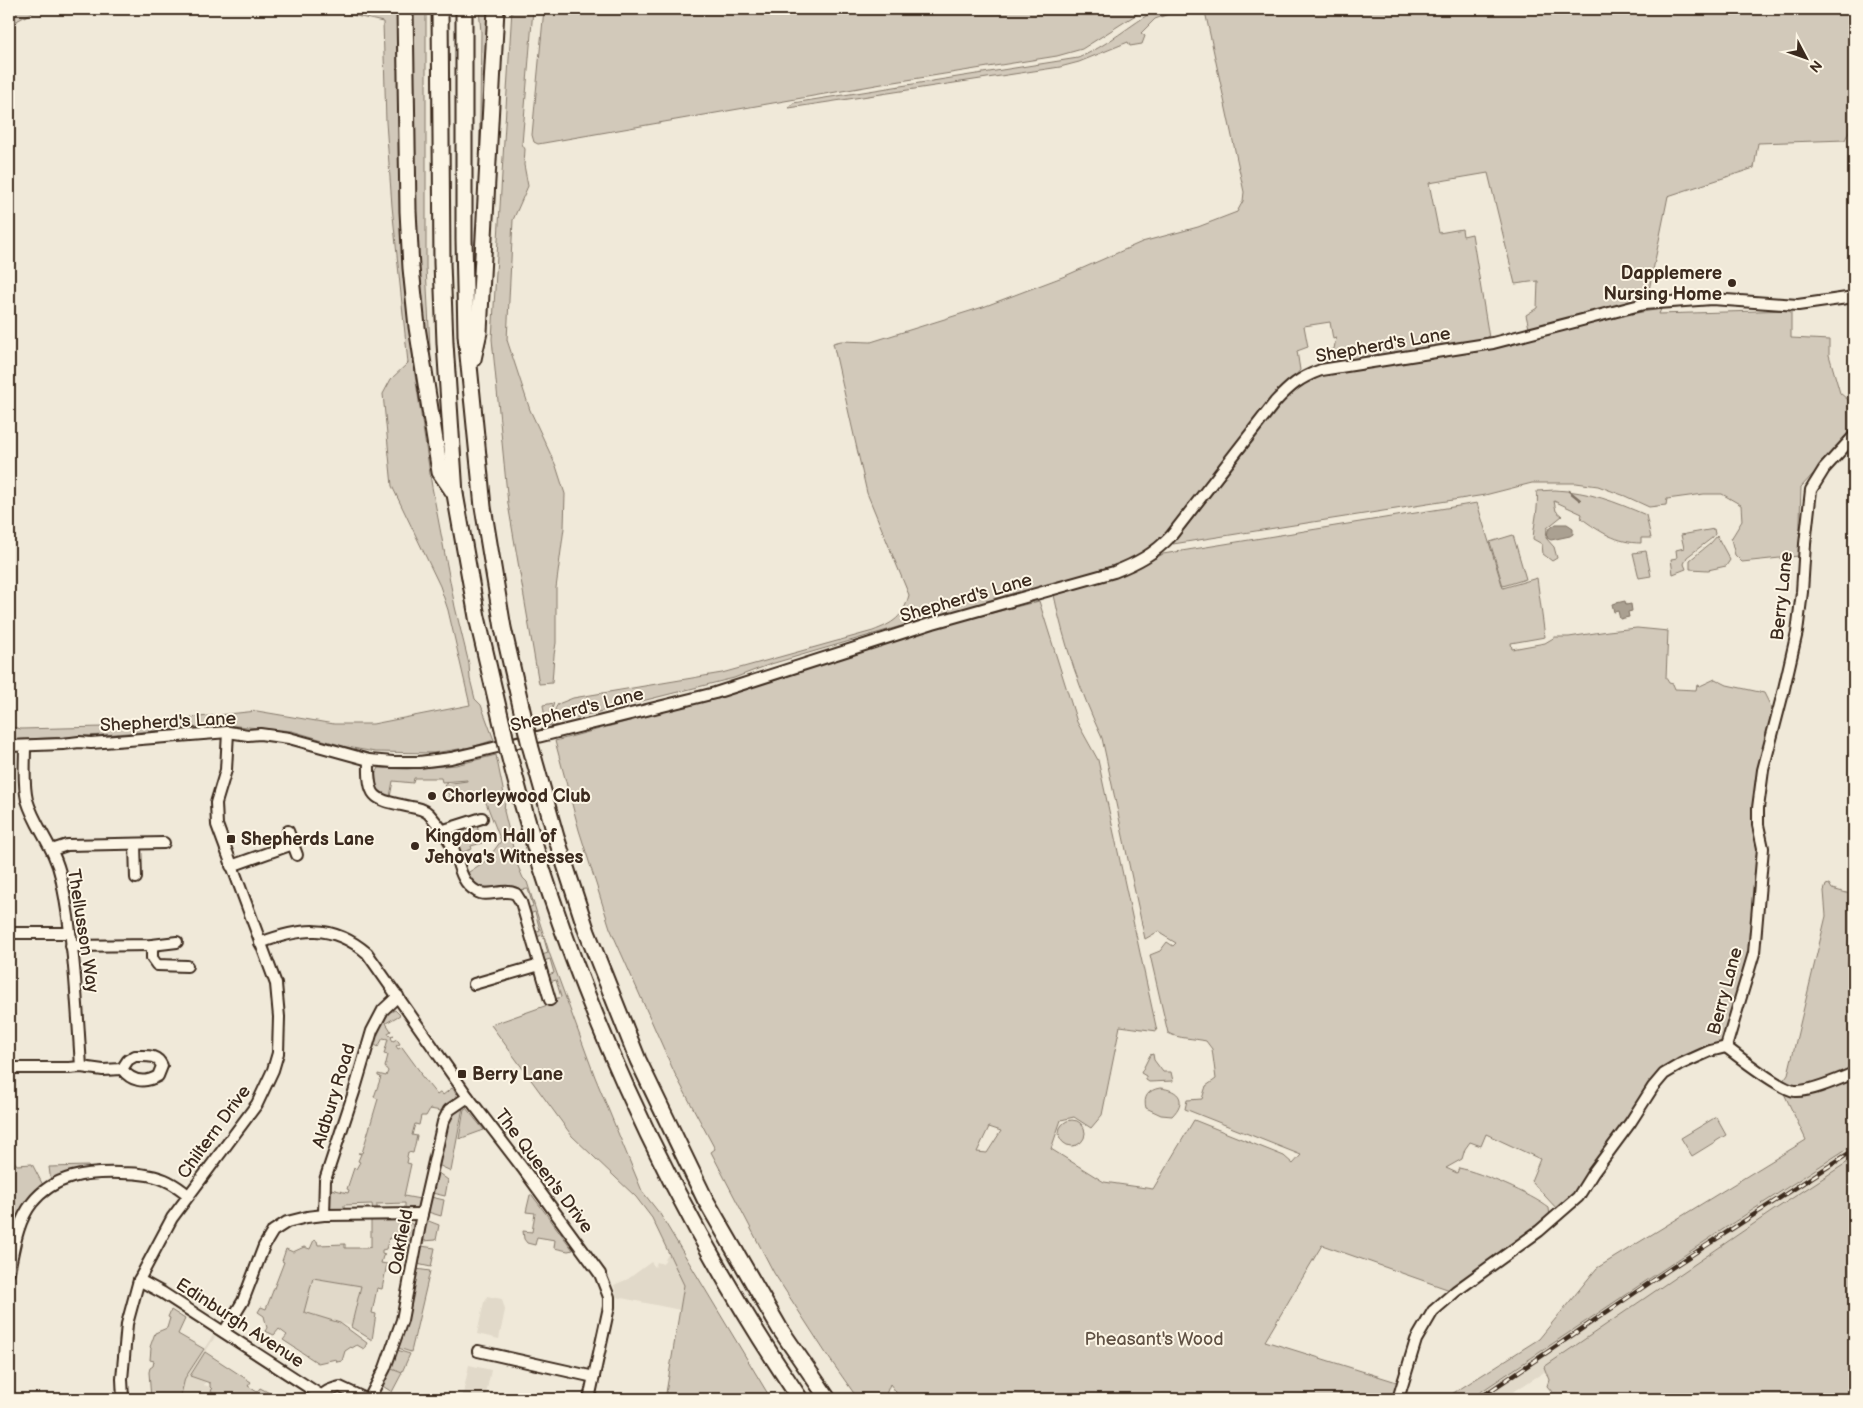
<svg xmlns="http://www.w3.org/2000/svg" width="1863" height="1408" viewBox="0 0 1863 1408" font-family="'Balsamiq Sans',sans-serif">
  <style>
    .built { fill: #e1d9c9 }
    .green { fill: #d2c9ba; stroke: #867a6c; fill-rule: evenodd }
    .water { fill: #aaa091; stroke: #7e7163 }
    .lines { fill: none; stroke-linecap: round; stroke-linejoin: round }
    .stream { stroke: #7e7163; stroke-width: 2.5 }
    .minor-casing { stroke: #3b2a1e; stroke-width: 14 }
    .highway-casing { stroke: #3b2a1e; stroke-width: 19 }
    .minor { stroke: #fcf5e5; stroke-width: 10 }
    .highway { stroke: #fcf5e5; stroke-width: 15 }
    .rail-casing { stroke: #3b2a1e; stroke-width: 4.5 }
    .rail { stroke: #fcf5e5; stroke-width: 2.5; stroke-dasharray: 8; stroke-linecap: butt }
    .highway-bridge-casing { stroke: #3b2a1e; stroke-width: 19; stroke-linecap: butt }
    .highway-bridge { stroke: #fcf5e5; stroke-width: 15 }
    .poi-dot { fill: #3b2a1e; stroke: #fcf5e5; stroke-width: 2 }
    .labels { text-anchor: middle; dominant-baseline: central; stroke-width: 4; stroke-linejoin: round; paint-order: stroke }
    .poi-label { font-size: 18px; font-weight: bold; fill: #3b2a1e; stroke: #fcf5e5; text-anchor: start }
    .street-label { font-size: 18px; fill: #3b2a1e; stroke: #fcf5e5 }
    .park-label { font-size: 18px; fill: #615245; stroke: #fcf5e5 }
  </style>
  <rect width="100%" height="100%" fill="#f0e9d9"/>
  <filter id="ink" filterUnits="userSpaceOnUse"><feTurbulence type="fractalNoise" baseFrequency=".02" numOctaves="2"/><feDisplacementMap in="SourceGraphic" scale="10" xChannelSelector="R" yChannelSelector="G"/><feConvolveMatrix kernelMatrix="1 2 1 2 8 2 1 2 1" color-interpolation-filters="sRGB"/></filter>
  <g filter="url(#ink)">
    <g class="built">
      <path d="M1854,1144V1175L1502,1399H1470L1725,1228Z"/>
      <path d="M669,1252L684,1285L680,1310L617,1297L614,1285L628,1279L651,1262L655,1267L657,1262L663,1264Z"/>
      <path d="M313,1278L361,1286L351,1326L303,1312Z"/>
      <path d="M487,1296L502,1299L505,1310L499,1339L477,1334L484,1302H485Z"/>
      <path d="M213,1335L215,1337L190,1376L205,1382L204,1385L210,1387L212,1389L211,1392L221,1399H180L185,1378Z"/>
      <path d="M469,1365L491,1370L485,1399H462Z"/>
    </g>
    <g class="green">
      <path d="M9,9H39L9,25Z"/>
      <path d="M325,9H399L401,67L400,206L413,362L432,487L455,607L469,664L470,679L475,699L481,705L494,740L472,747L433,753L375,752L347,747L292,731L226,725L103,735L9,740V726L21,729L103,727L257,711L334,724H373L470,705L448,610L440,586L392,486L383,394L391,379L408,363L392,206L386,122L383,22Z"/>
      <path d="M412,9H426V267L431,368L429,369L414,222Z"/>
      <path d="M479,9H493L479,194L481,32Z"/>
      <path d="M512,9H533L522,144L525,149L524,165L528,186L513,220L507,340L530,410L556,466L565,494L564,528L556,588V643L554,655L552,683L539,684L508,504L492,339Z"/>
      <path d="M544,9H1145L1082,49L1057,56L882,84L538,144L534,142L532,135Z"/>
      <path d="M1157,9H1182L1155,19L1141,33L1145,36L1142,44L1130,46L1128,42L1079,62L1060,67L789,108L793,103L1078,58C1107,46 1130,25 1157,9Z"/>
      <path d="M1201,9H1854V120L1845,140L1758,143L1754,168L1668,196L1647,300L1529,328L1526,315L1537,308L1538,281L1515,284L1488,173L1429,183L1439,233L1462,229L1463,236L1472,234L1489,338L1327,364L1326,352L1334,349L1336,338L1333,339L1330,322L1304,326L1308,347L1297,351L1300,370L1174,528L1155,547L1134,559L1052,585L933,619H925L771,664L734,678L558,722L555,709L558,704L573,698L722,673L873,631C893,623 903,618 909,595L867,493L833,343L841,341L871,342L983,307L1065,276L1142,242L1198,227L1237,212L1243,201L1244,192L1206,16Z"/>
      <path d="M1661,309L1659,314L1791,310V338L1829,340V355L1840,393L1854,405V430L1801,487L1799,556L1742,562L1735,555L1731,539L1742,521L1741,505L1722,494H1704L1667,499L1666,505L1649,507L1625,496L1598,486L1576,483H1532L1485,495L1173,544L1290,394L1301,385L1316,376L1360,366L1462,349L1518,342L1594,320Z"/>
      <path d="M1555,490C1591,492 1613,501 1646,515L1651,538H1641V543C1617,543 1600,532 1581,518L1582,514L1554,501L1556,511L1562,516L1547,528L1546,538L1554,547L1557,558L1552,561L1543,554L1542,544L1533,539C1534,523 1539,507 1537,491Z"/>
      <path d="M1477,503L1503,588L1537,578L1545,637L1511,643L1512,649L1545,643L1555,637H1569L1608,631L1637,628L1668,631L1666,678L1669,683L1673,684L1675,689L1696,690L1697,685L1700,686L1715,679L1727,685L1764,693L1774,713L1756,780L1755,826L1759,845L1755,872L1751,953L1721,1043L1686,1056L1662,1071L1650,1083L1628,1121L1575,1197L1558,1210L1531,1181L1540,1159L1486,1134L1481,1146L1470,1142L1465,1149L1462,1159L1446,1168L1457,1173L1459,1168C1482,1173 1531,1194 1549,1208L1550,1217L1450,1290L1322,1245L1265,1341L1400,1383L1406,1394L1404,1399H901L890,1384L884,1399H858L827,1355L774,1273L711,1152L715,1149L675,1074L610,928L579,830L555,741L700,702L933,628L1039,601L1077,722L1098,760L1157,1031L1120,1026L1102,1115L1091,1128L1074,1117L1061,1120L1051,1149L1104,1182L1153,1189L1194,1120L1284,1156L1293,1164L1301,1155L1185,1109L1187,1100L1202,1099L1206,1086L1216,1079L1212,1049L1206,1041C1193,1038 1179,1039 1168,1033L1150,955L1160,951L1167,942L1173,946L1176,943L1161,934L1159,931L1145,939L1102,738C1081,693 1064,644 1054,595L1143,565L1163,554ZM989,1127L1001,1131L987,1153L977,1152Z"/>
      <path d="M1714,529L1715,534L1712,538L1687,557L1684,564L1686,569L1673,574L1671,559L1677,558L1676,550L1684,548L1681,535Z"/>
      <path d="M1513,535L1526,579L1503,586L1490,542Z"/>
      <path d="M1717,536L1730,560L1726,566L1708,570L1690,569V560L1710,544Z"/>
      <path d="M1646,551L1651,576L1639,578L1633,553Z"/>
      <path d="M554,703L552,709L555,724L546,726L543,705Z"/>
      <path d="M496,755L505,799L504,811L517,864L523,878L527,882L550,955L595,1077L642,1191L660,1214L771,1399H665L684,1285L652,1218L636,1197L572,1136L491,1025L556,1002L555,999L561,997L556,980L550,982L548,975L554,973L550,959L544,961L542,955L548,953L543,935L536,937L535,932L540,930L535,912L529,914L528,908L533,906L528,889C516,891 519,887 509,886C492,884 478,895 466,874L487,860L501,841L483,795L473,798L472,795L461,798L460,796L450,799L445,784L467,781V780L442,782L441,778H414L413,783L393,781L390,797C378,794 375,787 374,776L379,768L407,769L456,765Z"/>
      <path d="M477,826L482,843L471,846L472,849L461,853L456,838L467,835L465,829Z"/>
      <path d="M1829,884L1832,889L1854,895V1144L1725,1228L1470,1399H1444L1539,1339L1597,1268L1806,1140L1780,1085L1788,1074L1826,916L1824,891L1826,885Z"/>
      <path d="M395,1010L400,1015L386,1023L391,1031L388,1033L390,1036L394,1035L391,1038L393,1041L397,1039L400,1044L396,1046L398,1049L402,1047L421,1073L420,1074L437,1095L441,1092L443,1095L452,1088L457,1094L456,1096L441,1111L430,1109L426,1116H421L419,1125L415,1124L412,1135L417,1136L413,1153L408,1152L407,1157L408,1158L407,1163L411,1164L404,1196L420,1199L418,1207L414,1210H405V1203L377,1204V1210L373,1211L372,1204L344,1205V1213L334,1211L330,1208L331,1189L348,1193L349,1190L347,1189L354,1168L356,1169L360,1162L358,1161L361,1154L358,1153H362L378,1099L374,1097L381,1077L378,1076V1074L386,1076L388,1071L385,1067L388,1055L384,1054L388,1039L383,1038L378,1047L374,1044C378,1032 381,1014 395,1010Z"/>
      <path d="M1153,1054L1154,1060L1163,1072H1171L1173,1081L1149,1082L1146,1080V1076L1141,1073L1150,1055Z"/>
      <path d="M1160,1088C1180,1090 1187,1101 1172,1116L1161,1115L1146,1108C1143,1097 1148,1090 1160,1088Z"/>
      <path d="M463,1107L451,1171L438,1165L449,1118L454,1112Z"/>
      <path d="M466,1108L484,1130L459,1139L464,1109Z"/>
      <path d="M1716,1117L1726,1135L1692,1156L1681,1138Z"/>
      <circle cx="1072" cy="1133" r="13"/>
      <path d="M9,1155L17,1165L32,1164L44,1187L9,1251Z"/>
      <path d="M1854,1158V1399H1558L1547,1386L1549,1380L1544,1367L1774,1210Z"/>
      <path d="M88,1166L91,1170L51,1182L49,1167Z"/>
      <path d="M437,1172L448,1180L445,1196L432,1193Z"/>
      <path d="M530,1195H532L573,1250L568,1251L554,1248L555,1240L537,1237L535,1245L527,1243L524,1239L523,1231L532,1232L535,1213L526,1212Z"/>
      <path d="M431,1197L444,1200L441,1216L428,1212Z"/>
      <path d="M405,1219L413,1225L411,1241L389,1238L386,1249L382,1250V1254L385,1255L383,1256L381,1263L387,1264L382,1289L377,1288L372,1313L376,1314L372,1340L351,1327L361,1286L313,1278L304,1312L340,1323L367,1343L364,1349L357,1345L352,1348L351,1347L345,1351L342,1361L337,1362L336,1359L318,1363L283,1340L287,1335L279,1329L274,1335L265,1331L267,1328L264,1316L258,1312L261,1307L266,1309L284,1262L282,1261L286,1249L293,1252L304,1247L310,1249L314,1240L317,1241L318,1245L345,1244V1248H367L371,1247V1220Z"/>
      <path d="M426,1220L439,1225L436,1240L423,1241Z"/>
      <path d="M421,1246L435,1248L431,1267L417,1264Z"/>
      <path d="M416,1269L430,1271L411,1352L398,1348L404,1326Z"/>
      <path d="M171,1310L185,1319L178,1334L204,1349L185,1378L180,1399H151L149,1372L150,1368L153,1366L154,1361L150,1360L151,1348L150,1347L155,1333L167,1328L170,1318L168,1317Z"/>
      <path d="M397,1350L410,1354L402,1372L390,1367Z"/>
      <path d="M205,1352L251,1382L248,1386L257,1392L260,1388L281,1399H221L211,1392L212,1389L210,1387V1383L190,1376Z"/>
      <path d="M389,1368L402,1373L392,1392L381,1385Z"/>
    </g>
    <g class="water">
      <path d="M1556,524H1567L1573,528V534L1570,536L1551,540L1547,538L1548,530Z"/>
      <path d="M1625,601L1626,605L1631,604L1632,611L1628,612L1629,617L1620,619L1618,611L1614,612L1612,604Z"/>
    </g>
    <g class="lines">
      <path class="stream" d="M1569,491L1580,500"/>
      <defs>
        <g id="minor">
          <path d="M9,746L63,744L79,742L91,743L228,732L248,735L260,734L289,738L369,760L393,762H419L451,758L477,752L715,693L933,623L1114,572C1137,563 1154,554 1171,536L1275,402C1290,386 1299,378 1321,370L1493,343L1644,304L1712,299L1798,305L1854,297"/>
          <path d="M25,746C25,763 23,783 27,800C35,827 55,848 61,877C74,939 77,1003 81,1067"/>
          <path d="M369,760C368,801 374,799 411,807C418,808 424,809 429,814C437,823 448,837 453,848C459,863 460,882 476,891C488,899 503,887 516,894L521,902L550,1000"/>
          <path d="M288,831L297,855"/>
          <path d="M441,831L482,818"/>
          <path d="M135,844L136,878"/>
          <path d="M52,850L67,845L164,843"/>
          <path d="M231,866L293,844"/>
          <path d="M9,933H70"/>
          <path d="M260,943C300,928 332,923 367,953L468,1097L524,1170L600,1274L609,1297V1307L589,1399"/>
          <path d="M152,945V958L157,965L187,966"/>
          <path d="M71,946L152,945L177,942"/>
          <path d="M474,984L540,965"/>
          <path d="M1726,1047C1739,1057 1781,1090 1795,1091C1811,1092 1839,1079 1854,1073"/>
          <path d="M135,1056C147,1056 157,1054 162,1066L158,1076C144,1084 131,1081 122,1069L128,1060Z"/>
          <path d="M9,1068H69L81,1067L103,1070L122,1069"/>
          <path d="M324,1215L325,1180L354,1092L372,1031L383,1010L398,996"/>
          <path d="M9,1271C14,1248 17,1222 32,1203C54,1175 87,1172 120,1173C136,1173 154,1174 169,1182C175,1185 182,1190 188,1195"/>
          <path d="M139,1280L163,1293L322,1396"/>
          <path d="M224,1332L243,1301L264,1246L273,1231L287,1222L307,1217L324,1215L422,1214"/>
          <path d="M478,1351L594,1377"/>
          <path d="M123,1399L122,1379L127,1324L139,1280L172,1218L257,1104L273,1070L278,1053L279,1017L276,984L217,825L216,803L226,770L228,732"/>
          <path d="M321,1399C323,1391 333,1389 340,1387L366,1399"/>
          <path d="M369,1399L385,1368L402,1320L422,1214L443,1122L449,1110L468,1097"/>
          <path d="M1398,1399L1416,1340L1433,1311L1456,1291L1539,1231L1578,1197L1593,1173L1630,1123L1653,1087L1664,1074L1681,1064L1710,1051L1726,1047L1754,953L1763,848L1758,825V808L1763,770L1783,693L1797,632L1802,592L1805,544L1811,490L1824,469L1854,436"/>
        </g>
        <g id="highway">
          <path d="M405,9L408,211L411,268L417,327L440,472L455,494"/>
          <path d="M440,9L442,263L445,343L455,494L477,617L504,733"/>
          <path d="M464,9V239L466,335L483,507L503,628L526,728"/>
          <path d="M473,359L479,332L496,9"/>
          <path d="M530,745L556,837L587,932L638,1060L705,1199L780,1329L828,1399"/>
          <path d="M508,751C567,981 667,1202 800,1399"/>
        </g>
      </defs>
      <use href="#minor" class="minor-casing"/>
      <use href="#highway" class="highway-casing"/>
      <use href="#minor" class="minor"/>
      <use href="#highway" class="highway"/>
      <defs>
        <path id="rail" d="M1478,1399L1673,1267L1854,1150"/>
      </defs>
      <use href="#rail" class="rail-casing"/>
      <use href="#rail" class="rail"/>
      <defs>
        <g id="highway-bridge">
          <path d="M526,728L530,745"/>
          <path d="M504,733L508,751"/>
        </g>
      </defs>
      <use href="#highway-bridge" class="highway-bridge-casing"/>
      <use href="#highway-bridge" class="highway-bridge"/>
    </g>
  </g>
  <g class="poi-dot">
    <circle cx="1732" cy="283" r="5"/>
    <circle cx="432" cy="796" r="5"/>
    <rect x="226" y="834" width="10" height="10" rx="2.5"/>
    <circle cx="415" cy="846" r="5"/>
    <rect x="457" y="1069" width="10" height="10" rx="2.5"/>
  </g>
  <g class="labels">
    <g class="poi-label">
      <text x="1722" y="273" text-anchor="end">Dapplemere<tspan x="1722" dy="21">Nursing Home</tspan></text>
      <text x="442" y="796">Chorleywood Club</text>
      <text x="425" y="836">Kingdom Hall of<tspan x="425" dy="21">Jehova's Witnesses</tspan></text>
      <text x="241" y="839">Shepherds Lane</text>
      <text x="472" y="1074">Berry Lane</text>
    </g>
    <g class="street-label">
      <text transform="translate(1383 345) rotate(-10)">Shepherd's Lane</text>
      <text transform="translate(1782 596) rotate(-84)">Berry Lane</text>
      <text transform="translate(966 598) rotate(-16)">Shepherd's Lane</text>
      <text transform="translate(577 710) rotate(-14)">Shepherd's Lane</text>
      <text transform="translate(168 722) rotate(-3)">Shepherd's Lane</text>
      <text transform="translate(83 931) rotate(81)">Thellusson Way</text>
      <text transform="translate(1725 991) rotate(-75)">Berry Lane</text>
      <text transform="translate(334 1096) rotate(-73)">Aldbury Road</text>
      <text transform="translate(214 1132) rotate(-54)">Chiltern Drive</text>
      <text transform="translate(544 1171) rotate(53)">The Queen's Drive</text>
      <text transform="translate(401 1242) rotate(-79)">Oakfield</text>
      <text transform="translate(240 1323) rotate(33)">Edinburgh Avenue</text>
    </g>
    <g class="park-label">
      <text x="1154" y="1339">Pheasant's Wood</text>
    </g>
  </g>
  <rect width="1863" height="1408" fill="none" stroke="#fcf5e5" stroke-width="30"/>
  <rect x="15" y="15" width="1833" height="1378" fill="none" stroke="#3b2a1e" stroke-width="2" filter="url(#ink)"/>
  <g transform="translate(1806 58) rotate(131)" stroke="#fcf5e5" stroke-width="4" paint-order="stroke">
  <path d="M0-4L9 19L0 12L-9 19Z" fill="#3b2a1e"/>
  <text y="-8" font-size="14" font-weight="bold" text-anchor="middle" fill="#3b2a1e">N</text>
  </g>
</svg>
